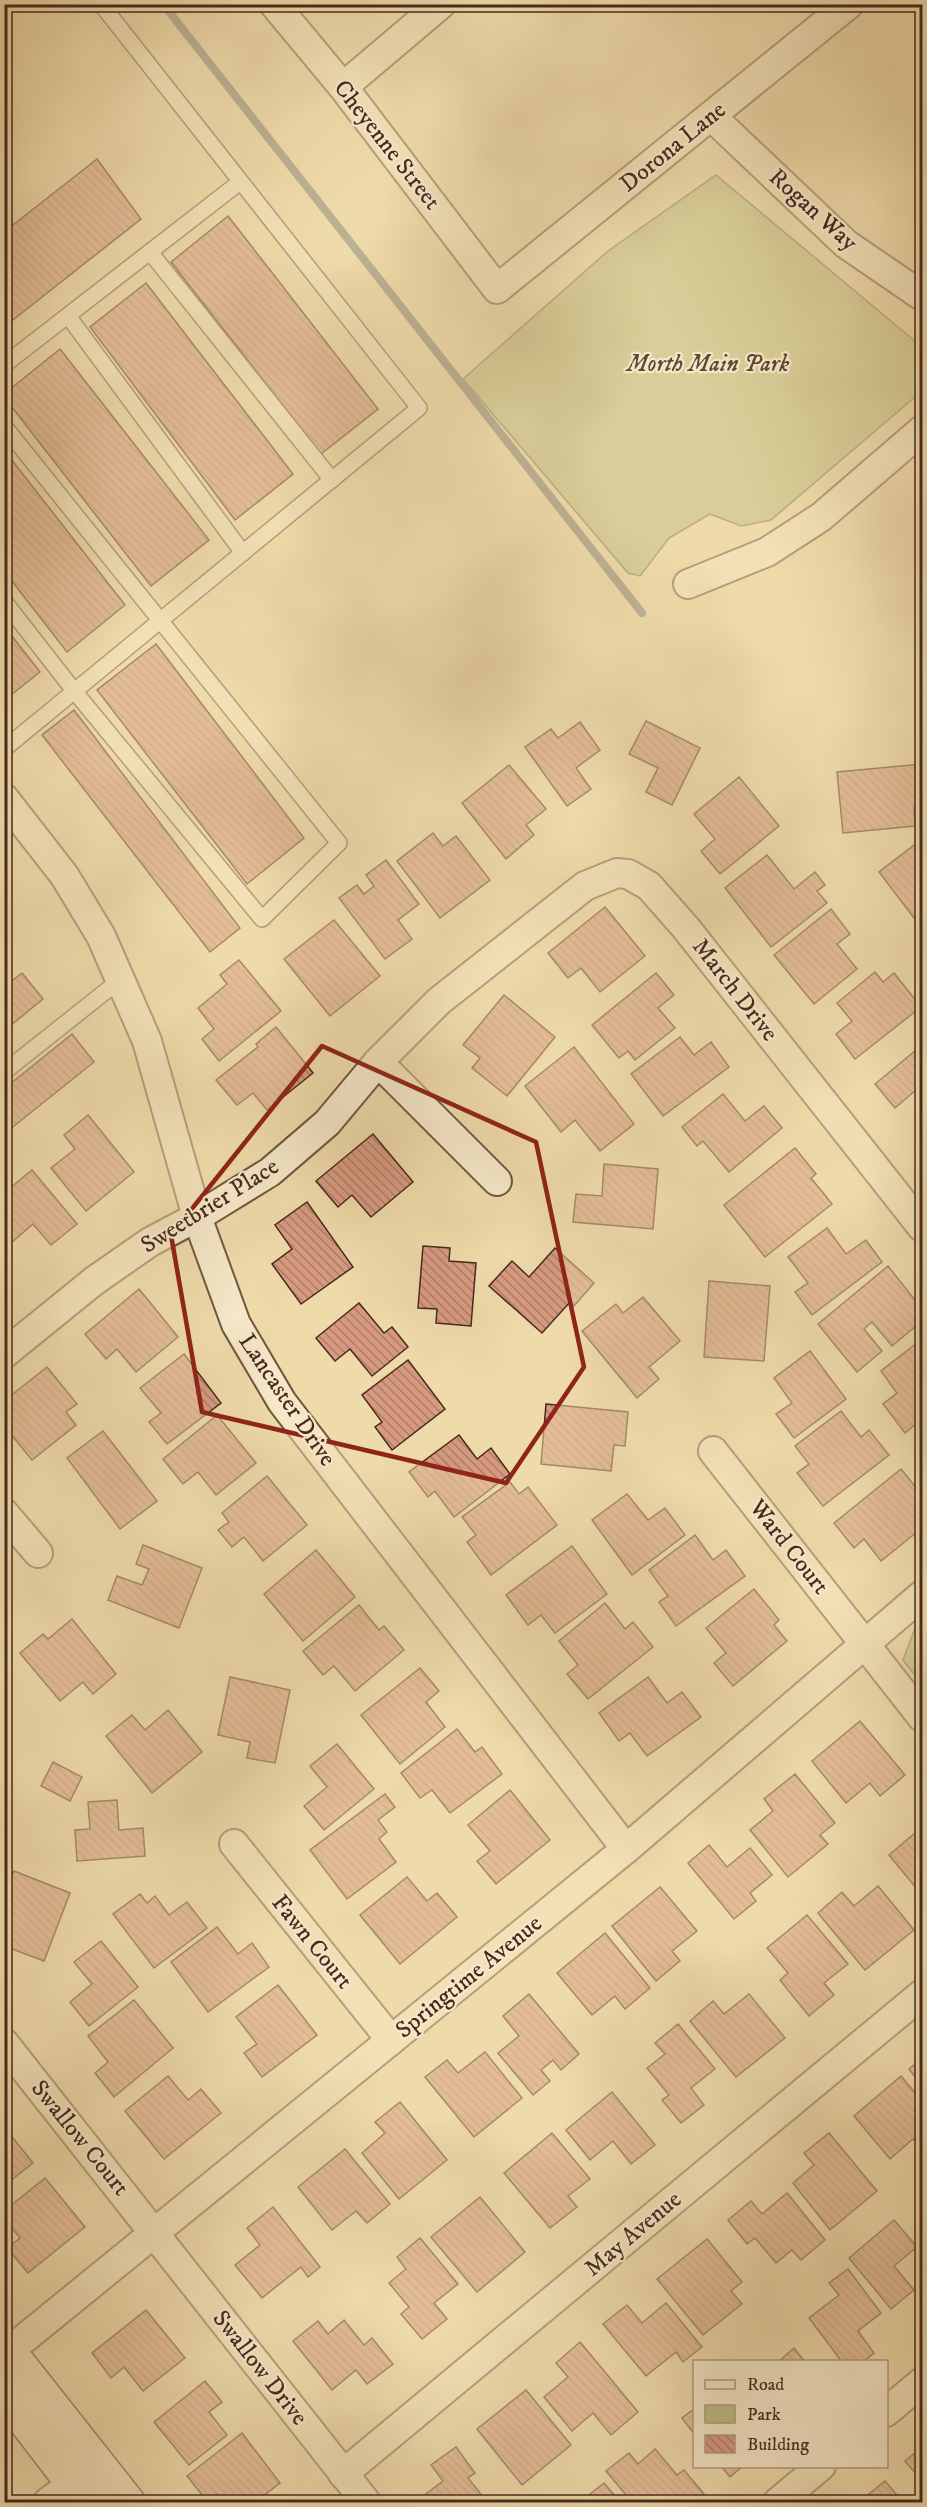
<svg xmlns="http://www.w3.org/2000/svg" width="927" height="2507" viewBox="0 0 927 2507" font-family="'IM FELL DW Pica',serif">
  <style>
    .green { fill: #bebe85; stroke: #827451; stroke-width: 1.5 }
    .lines { fill: none; stroke-linecap: round; stroke-linejoin: round }
    .stream { stroke: #7d7f79; stroke-width: 8 }
    .building { fill: url(#building-back-hatch); stroke: #472a1d; stroke-width: 1.5 }
    .lane-casing { stroke: #715640; stroke-width: 18 }
    .street-casing { stroke: #715640; stroke-width: 32 }
    .secondary-casing { stroke: #472a1d; stroke-width: 36 }
    .lane { stroke: #f5e7c8; stroke-width: 15 }
    .street { stroke: #f5e7c8; stroke-width: 28 }
    .secondary { stroke: #f5e7c8; stroke-width: 33 }
    .marked { fill: none; stroke: #8f2418; stroke-width: 4.5; stroke-linejoin: round }
    .labels { text-anchor: middle; dominant-baseline: central; stroke-width: 4.5; stroke-linejoin: round; paint-order: stroke }
    .street-label { font-size: 24px; fill: #472a1d; stroke: #f5e7c8 }
    .park-label { font-size: 24px; font-style: italic; fill: #5f4832; stroke: #f5e7c8 }
  </style>
  <defs>
    <pattern id="building-back-hatch" width="6" height="6" patternUnits="userSpaceOnUse" patternTransform="scale(1.5)"><rect width="6" height="6" fill="#d79a80"/><path d="M-1 5l2 2M0 0l6 6M5-1l2 2" fill="none" stroke="#b07e68"/></pattern>
  </defs>
  <rect width="100%" height="100%" fill="#efdaaa"/>
  <filter id="stains"><feTurbulence type="fractalNoise" baseFrequency=".00333" numOctaves="4"/><feColorMatrix values="0 0 0 0 .2 0 0 0 0 .09 0 0 0 0 .02 0 0 0 .5 -.17"/></filter>
  <radialGradient id="worn" r=".72"><stop offset=".6" stop-color="#630" stop-opacity="0"/><stop offset="1" stop-color="#630" stop-opacity=".3"/></radialGradient>
  <g class="green">
    <path d="M716,175L922,347V391L771,520L741,526L710,514L669,538L640,576L628,573L463,379L608,251Z"/>
    <path d="M922,1618V1684L903,1660L917,1623Z"/>
  </g>
  <g class="lines">
    <path class="stream" d="M163,4L642,613"/>
  </g>
  <g class="building">
    <path d="M97,159L141,219L4,327V232Z"/>
    <path d="M228,216L378,409L321,454L171,262Z"/>
    <path d="M146,283L293,474L235,520L90,327Z"/>
    <path d="M60,349L209,540L151,586L4,397V394Z"/>
    <path d="M4,450L125,605L67,652L4,571Z"/>
    <path d="M4,626L40,672L11,695L4,687Z"/>
    <path d="M156,644L304,838L247,884L97,690Z"/>
    <path d="M74,710L240,928L210,952L42,735Z"/>
    <path d="M646,721L700,748L672,805L646,792L658,768L629,754Z"/>
    <path d="M580,722L600,750L576,768L591,789L567,806L525,747L551,729L558,738Z"/>
    <path d="M922,764V806L914,807L915,826L843,833L837,772Z"/>
    <path d="M509,765L546,809L526,825L534,835L506,859L462,803Z"/>
    <path d="M739,777L779,826L720,874L701,851L715,839L694,814Z"/>
    <path d="M433,833L443,846L456,836L490,880L440,918L397,861Z"/>
    <path d="M922,839V912L914,918L879,872Z"/>
    <path d="M767,855L794,889L815,872L825,885L817,891L827,903L771,947L725,888Z"/>
    <path d="M386,860L419,904L398,920L412,939L385,959L339,898L357,885L364,894L374,886L366,875Z"/>
    <path d="M605,907L645,956L600,992L581,968L568,978L548,953Z"/>
    <path d="M831,909L850,934L837,944L857,969L814,1004L774,955Z"/>
    <path d="M334,920L380,976L330,1016L284,959Z"/>
    <path d="M239,960L281,1011L219,1061L202,1039L214,1029L198,1008L227,984L220,975Z"/>
    <path d="M875,972L883,982L894,973L921,1007L855,1059L836,1034L852,1021L837,1003Z"/>
    <path d="M22,973L43,999L4,1031V987Z"/>
    <path d="M656,973L674,995L658,1008L675,1028L635,1060L628,1051L619,1058L592,1025Z"/>
    <path d="M504,995L555,1037L507,1096L472,1068L480,1058L463,1045Z"/>
    <path d="M276,1027L313,1073L267,1110L253,1093L237,1105L216,1080L258,1047L256,1044Z"/>
    <path d="M72,1034L94,1062L4,1134V1089Z"/>
    <path d="M680,1037L694,1055L711,1042L729,1067L663,1116L631,1074Z"/>
    <path d="M922,1045V1098L916,1090L895,1108L875,1084Z"/>
    <path d="M574,1047L634,1124L600,1151L575,1120L561,1132L525,1086Z"/>
    <path d="M723,1094L745,1121L764,1106L782,1128L729,1172L703,1141L697,1146L682,1127Z"/>
    <path d="M88,1115L134,1172L86,1211L51,1168L75,1149L64,1135Z"/>
    <path d="M373,1134L413,1182L371,1217L352,1195L338,1207L316,1181Z"/>
    <path d="M795,1148L816,1174L811,1178L832,1204L765,1257L724,1205Z"/>
    <path d="M604,1164L658,1169L653,1229L573,1222L576,1194L602,1196Z"/>
    <path d="M32,1170L77,1224L51,1245L33,1224L11,1243L4,1236V1193Z"/>
    <path d="M307,1202L353,1267L301,1304L272,1264L292,1249L275,1225Z"/>
    <path d="M827,1228L846,1254L866,1240L882,1262L812,1315L795,1292L808,1283L788,1257Z"/>
    <path d="M423,1246L450,1248L449,1261L476,1263L471,1326L436,1323L437,1309L418,1308Z"/>
    <path d="M555,1248L594,1283L574,1306L570,1302L542,1333L489,1286L512,1261L529,1277Z"/>
    <path d="M888,1266L922,1309V1321L892,1346L872,1322L864,1329L882,1351L857,1372L818,1324Z"/>
    <path d="M709,1281L770,1286L764,1361L704,1357Z"/>
    <path d="M139,1289L178,1337L136,1372L117,1349L106,1359L85,1334Z"/>
    <path d="M643,1297L680,1341L649,1367L659,1379L637,1398L582,1331L616,1304L623,1313Z"/>
    <path d="M359,1303L384,1333L392,1327L408,1347L372,1376L350,1349L335,1361L316,1338Z"/>
    <path d="M922,1339V1419L905,1433L883,1404L897,1393L881,1371Z"/>
    <path d="M810,1351L846,1399L794,1438L776,1414L792,1403L774,1378Z"/>
    <path d="M184,1354L221,1403L167,1444L149,1422L161,1413L140,1388Z"/>
    <path d="M408,1360L445,1409L392,1450L375,1427L382,1422L362,1395Z"/>
    <path d="M47,1367L77,1404L66,1412L76,1425L32,1460L4,1426V1401Z"/>
    <path d="M546,1404L628,1412L625,1446L614,1445L611,1471L541,1464Z"/>
    <path d="M841,1411L861,1437L869,1430L889,1455L823,1506L797,1473L809,1464L795,1446Z"/>
    <path d="M217,1415L256,1463L216,1495L198,1472L183,1484L163,1459Z"/>
    <path d="M103,1431L157,1501L120,1529L67,1458Z"/>
    <path d="M459,1435L477,1459L491,1448L510,1474L454,1517L435,1491L428,1497L409,1472Z"/>
    <path d="M901,1469L922,1495V1508L920,1510L922,1513V1528L881,1561L864,1539L854,1548L834,1523Z"/>
    <path d="M267,1476L307,1525L263,1561L244,1537L232,1547L218,1530L229,1522L222,1513Z"/>
    <path d="M510,1482L519,1494L528,1487L557,1525L491,1575L467,1542L476,1535L462,1517Z"/>
    <path d="M627,1494L648,1520L665,1508L685,1535L632,1575L592,1520Z"/>
    <path d="M695,1535L713,1560L726,1550L745,1576L676,1626L659,1602L668,1596L649,1570Z"/>
    <path d="M143,1545L202,1568L179,1628L108,1600L117,1576L142,1585L149,1569L136,1564Z"/>
    <path d="M572,1546L607,1594L555,1633L541,1615L528,1625L506,1595Z"/>
    <path d="M316,1550L355,1597L303,1641L264,1594Z"/>
    <path d="M754,1589L779,1620L774,1625L787,1641L733,1686L714,1663L726,1653L706,1628Z"/>
    <path d="M605,1603L625,1629L633,1622L653,1647L588,1699L567,1674L578,1665L559,1641Z"/>
    <path d="M359,1605L379,1630L384,1626L404,1650L355,1691L334,1666L323,1675L303,1651Z"/>
    <path d="M72,1619L116,1674L93,1694L83,1682L60,1701L20,1653L43,1634L48,1639Z"/>
    <path d="M420,1668L439,1691L426,1702L445,1727L400,1764L361,1715Z"/>
    <path d="M230,1677L290,1690L275,1763L247,1758L250,1742L218,1735Z"/>
    <path d="M648,1677L667,1703L682,1692L701,1717L647,1756L630,1733L619,1741L599,1713Z"/>
    <path d="M168,1710L202,1752L152,1793L106,1736L132,1715L145,1730Z"/>
    <path d="M860,1721L905,1775L880,1796L870,1783L846,1803L812,1761Z"/>
    <path d="M457,1729L475,1752L482,1747L502,1774L450,1813L432,1790L420,1798L401,1773Z"/>
    <path d="M337,1744L374,1789L324,1830L304,1806L327,1787L310,1766Z"/>
    <path d="M53,1762L82,1777L70,1801L41,1786Z"/>
    <path d="M795,1774L835,1823L820,1835L828,1844L788,1877L750,1830L773,1811L764,1799Z"/>
    <path d="M510,1790L550,1840L496,1884L477,1861L490,1851L468,1825Z"/>
    <path d="M385,1794L395,1807L378,1820L387,1832L379,1839L396,1862L347,1899L310,1850Z"/>
    <path d="M117,1800L119,1830L143,1828L145,1856L77,1861L75,1830L90,1829L88,1802Z"/>
    <path d="M922,1827V1895L889,1855Z"/>
    <path d="M709,1845L727,1867L750,1848L772,1875L750,1893L756,1901L734,1919L688,1863Z"/>
    <path d="M14,1871L70,1893L44,1961L4,1946V1894Z"/>
    <path d="M407,1877L427,1901L437,1893L457,1917L400,1964L360,1915Z"/>
    <path d="M878,1886L914,1930L865,1970L818,1913L842,1892L854,1906Z"/>
    <path d="M660,1887L697,1931L672,1951L680,1961L656,1981L612,1926Z"/>
    <path d="M140,1894L147,1903L155,1896L169,1915L187,1902L207,1928L154,1968L113,1914Z"/>
    <path d="M807,1915L848,1964L824,1983L834,1995L809,2016L780,1980L788,1973L767,1948Z"/>
    <path d="M217,1927L238,1954L252,1943L269,1967L208,2012L171,1962Z"/>
    <path d="M605,1933L650,1988L625,2009L615,1996L592,2015L557,1973Z"/>
    <path d="M101,1941L138,1987L89,2026L70,2002L92,1984L74,1962Z"/>
    <path d="M278,1985L317,2035L262,2077L244,2053L257,2044L236,2017Z"/>
    <path d="M529,1994L579,2054L561,2070L553,2060L541,2070L550,2081L533,2095L498,2053L519,2036L503,2016Z"/>
    <path d="M749,1994L785,2038L736,2077L690,2021L713,2001L724,2014Z"/>
    <path d="M134,2000L173,2048L114,2097L95,2073L108,2062L88,2036Z"/>
    <path d="M678,2024L715,2069L691,2088L704,2105L681,2123L662,2100L669,2095L647,2068L665,2054L655,2043Z"/>
    <path d="M485,2052L522,2098L474,2137L425,2077L447,2060L458,2073Z"/>
    <path d="M922,2058V2086L909,2069Z"/>
    <path d="M168,2076L188,2100L201,2089L221,2113L164,2159L125,2111Z"/>
    <path d="M901,2076L922,2101V2150L913,2139L890,2159L854,2116Z"/>
    <path d="M612,2092L655,2145L631,2164L613,2141L590,2160L566,2130Z"/>
    <path d="M400,2102L447,2160L399,2199L362,2153L385,2133L375,2122Z"/>
    <path d="M4,2127L33,2163L4,2186Z"/>
    <path d="M552,2133L590,2179L568,2196L577,2207L550,2228L504,2173Z"/>
    <path d="M829,2133L877,2191L830,2230L793,2183L814,2165L804,2153Z"/>
    <path d="M345,2149L390,2204L367,2223L356,2211L332,2230L298,2187Z"/>
    <path d="M45,2178L85,2227L28,2273L7,2248L20,2238L4,2218V2211Z"/>
    <path d="M787,2193L825,2240L801,2260L792,2250L776,2263L755,2238L747,2244L728,2220L751,2201L762,2214Z"/>
    <path d="M480,2197L525,2252L477,2292L431,2237Z"/>
    <path d="M273,2207L320,2267L308,2277L301,2267L262,2298L235,2265L260,2245L247,2228Z"/>
    <path d="M894,2220L917,2247L894,2266L914,2290L891,2309L849,2258Z"/>
    <path d="M420,2238L458,2284L434,2303L447,2319L422,2339L401,2314L409,2307L389,2283L406,2269L397,2257Z"/>
    <path d="M707,2239L742,2282L731,2291L742,2304L703,2335L657,2279Z"/>
    <path d="M848,2269L881,2313L858,2331L874,2353L863,2362H842L809,2318L839,2295L829,2283Z"/>
    <path d="M666,2303L702,2347L683,2362L676,2352L646,2376L603,2324L627,2305L642,2323Z"/>
    <path d="M146,2310L185,2358L143,2391L124,2367L111,2378L92,2353Z"/>
    <path d="M344,2320L364,2345L372,2338L393,2364L367,2384L356,2370L332,2390L293,2341L318,2321L328,2334Z"/>
    <path d="M580,2342L638,2412L611,2435L593,2413L572,2431L544,2397L568,2377L556,2363Z"/>
    <path d="M794,2348L805,2362H778Z"/>
    <path d="M205,2381L222,2402L209,2412L227,2435L189,2465L154,2422Z"/>
    <path d="M526,2390L571,2445L522,2485L477,2429Z"/>
    <path d="M694,2409V2434L682,2418Z"/>
    <path d="M242,2433L280,2483L255,2502H223L217,2494L207,2501L187,2476Z"/>
    <path d="M456,2447L475,2473L468,2478L487,2502H422L419,2499L443,2481L431,2465Z"/>
    <path d="M922,2447V2481L905,2461Z"/>
    <path d="M655,2449L677,2475L684,2470L704,2494L694,2502H673L668,2496L660,2502H632L606,2471L629,2453L638,2464Z"/>
    <path d="M721,2466H743L730,2477Z"/>
    <path d="M885,2481L903,2502H866L863,2499Z"/>
    <path d="M604,2483L620,2502H580Z"/>
  </g>
  <g class="lines">
    <defs>
      <g id="lane">
        <path d="M150,252L332,480"/>
        <path d="M68,316L243,553"/>
        <path d="M4,365L240,182"/>
        <path d="M4,426L339,843L262,919L75,692L4,601"/>
        <path d="M4,749L419,408L101,4"/>
        <path d="M4,1072L120,980"/>
      </g>
      <g id="street">
        <path d="M274,4L343,87L497,289L849,4"/>
        <path d="M343,87L441,4"/>
        <path d="M711,116L846,244L922,296"/>
        <path d="M688,584L767,552L821,517L922,430"/>
        <path d="M4,798L64,875L101,936L147,1041L197,1217L236,1324L282,1402L626,1849"/>
        <path d="M378,1062L497,1181"/>
        <path d="M4,1354L94,1281L150,1242L197,1217L270,1172L327,1123L378,1062L439,1001L585,886L617,873L628,874L649,886L686,928L922,1227"/>
        <path d="M713,1451L922,1717"/>
        <path d="M4,1513L38,1553"/>
        <path d="M234,1844L391,2040"/>
        <path d="M4,2043L366,2502"/>
        <path d="M9,2351L626,1849L922,1595"/>
        <path d="M886,2412L922,2382"/>
        <path d="M343,2474L922,1994"/>
        <path d="M48,2502L72,2484"/>
        <path d="M778,2502L821,2466"/>
      </g>
      <g id="secondary">
        <path d="M4,2345L128,2502"/>
        <path d="M4,2394L87,2502"/>
      </g>
    </defs>
    <use href="#lane" class="lane-casing"/>
    <use href="#street" class="street-casing"/>
    <use href="#secondary" class="secondary-casing"/>
    <use href="#lane" class="lane"/>
    <use href="#street" class="street"/>
    <use href="#secondary" class="secondary"/>
  </g>
  <path d="M0 0H927V2507H0ZM322,1046L536,1142L584,1367L506,1483L202,1412L171,1235Z" fill="#efdaaa" fill-opacity=".55" fill-rule="evenodd"/>
  <path class="marked" d="M322,1046L536,1142L584,1367L506,1483L202,1412L171,1235Z"/>
  <g class="labels">
    <g class="street-label">
      <text transform="translate(387 145) rotate(52)">Cheyenne Street</text>
      <text transform="translate(673 147) rotate(-39)">Dorona Lane</text>
      <text transform="translate(813 210) rotate(42)">Rogan Way</text>
      <text transform="translate(735 990) rotate(52)">March Drive</text>
      <text transform="translate(210 1206) rotate(-32)">Sweetbrier Place</text>
      <text transform="translate(287 1400) rotate(56)">Lancaster Drive</text>
      <text transform="translate(789 1547) rotate(52)">Ward Court</text>
      <text transform="translate(312 1942) rotate(51)">Fawn Court</text>
      <text transform="translate(469 1977) rotate(-39)">Springtime Avenue</text>
      <text transform="translate(80 2138) rotate(51)">Swallow Court</text>
      <text transform="translate(633 2234) rotate(-40)">May Avenue</text>
      <text transform="translate(260 2368) rotate(52)">Swallow Drive</text>
    </g>
    <g class="park-label">
      <text x="708" y="364">Morth Main Park</text>
    </g>
  </g>
  <rect width="927" height="2507" fill="none" stroke="#efdaaa" stroke-width="24"/>
  <rect x="6" y="6" width="915" height="2495" fill="none" stroke="#472a1d" stroke-width="3"/>
  <rect x="12" y="12" width="903" height="2483" fill="none" stroke="#472a1d" stroke-width="1.5"/>
  <rect x="693" y="2360" width="195" height="108" fill="#f5e7c8" stroke="#af9b84" stroke-width="1.5"/>
  <rect x="705" y="2380" width="30" height="9" fill="#f5e7c8" stroke="#af9b84" stroke-width="1.5"/>
  <text x="747" y="2390" font-size="18" fill="#472a1d">Road</text>
  <rect x="705" y="2405" width="30" height="18" fill="#bebe85" stroke="#af9b84" stroke-width="1.5"/>
  <text x="747" y="2420" font-size="18" fill="#472a1d">Park</text>
  <rect x="705" y="2435" width="30" height="18" fill="url(#building-back-hatch)" stroke="#af9b84" stroke-width="1.5"/>
  <text x="747" y="2450" font-size="18" fill="#472a1d">Building</text>
  <rect width="100%" height="100%" filter="url(#stains)"/>
  <rect width="100%" height="100%" fill="url(#worn)"/>
</svg>
